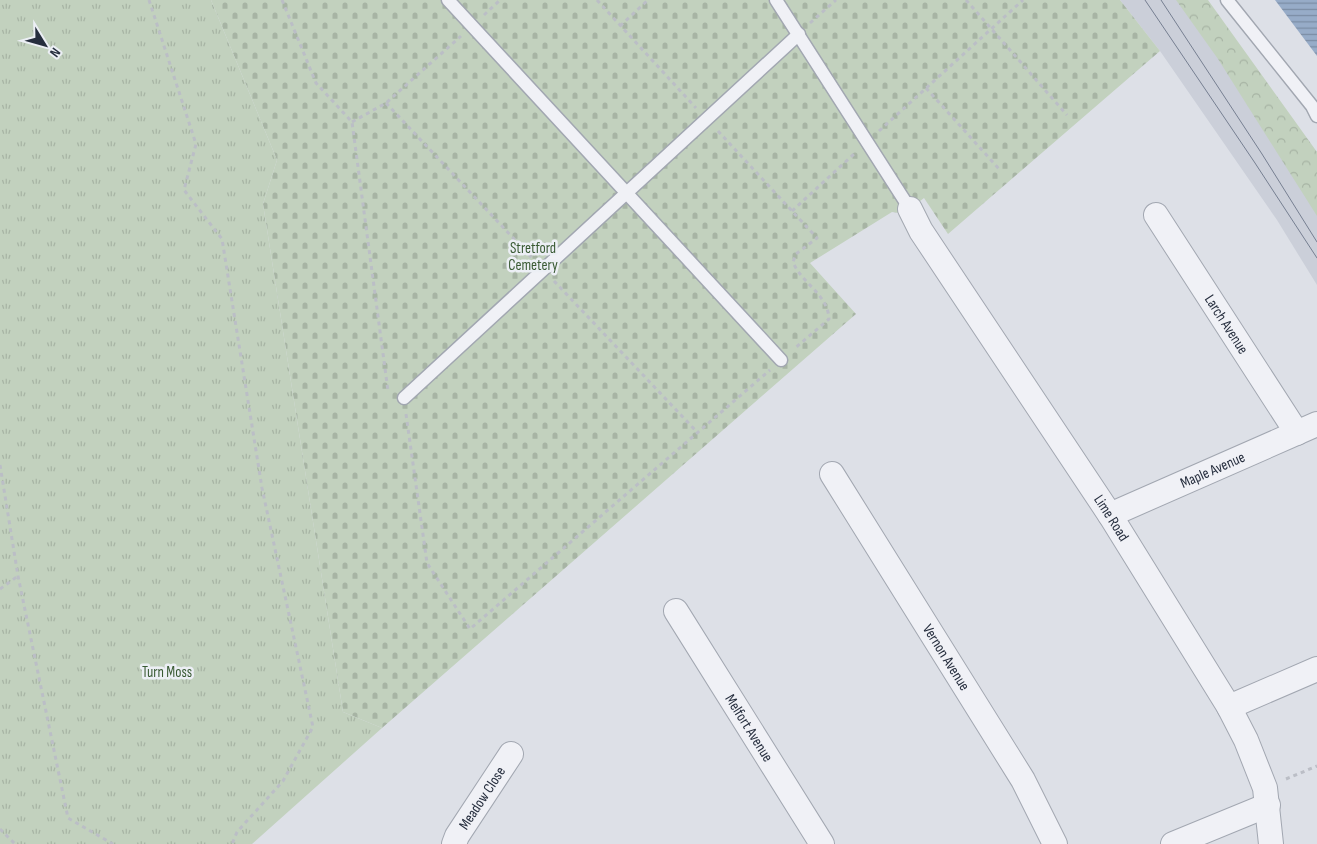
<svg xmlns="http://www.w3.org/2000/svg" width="1317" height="844" viewBox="0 0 1317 844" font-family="'Sofia Sans Condensed',sans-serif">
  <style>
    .built { fill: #cbcfd9 }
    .forest { fill: url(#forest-crowns) }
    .cemetery { fill: url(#cemetery-stones) }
    .park { fill: url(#park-tufts) }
    .water { fill: url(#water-rules) }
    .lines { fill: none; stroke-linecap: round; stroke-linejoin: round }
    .lane-casing { stroke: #a2a7b1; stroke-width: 15 }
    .street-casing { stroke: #a2a7b1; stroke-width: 26 }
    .path { stroke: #bbbec6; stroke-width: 3; stroke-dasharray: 4 4; stroke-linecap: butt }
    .lane { stroke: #f0f1f6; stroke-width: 12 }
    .street { stroke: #f0f1f6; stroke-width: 24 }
    .tram { stroke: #767f91; stroke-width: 1 }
    .labels { text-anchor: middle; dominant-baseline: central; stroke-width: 5; stroke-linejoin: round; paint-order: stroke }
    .park-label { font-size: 15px; fill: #395a33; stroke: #eceff5 }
    .street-label { font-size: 15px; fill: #262e3e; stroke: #eceff5 }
  </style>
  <defs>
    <pattern id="forest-crowns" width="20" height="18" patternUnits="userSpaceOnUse" patternTransform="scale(1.25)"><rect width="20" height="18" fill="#c2d1be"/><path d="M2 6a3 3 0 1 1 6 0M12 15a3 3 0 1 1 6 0" fill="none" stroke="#a7b4a4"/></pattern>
    <pattern id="cemetery-stones" width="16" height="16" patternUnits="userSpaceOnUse" patternTransform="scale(1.25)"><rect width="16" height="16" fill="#c2d1be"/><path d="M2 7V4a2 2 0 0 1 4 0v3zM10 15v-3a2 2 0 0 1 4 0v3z" fill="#a7b4a4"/></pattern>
    <pattern id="park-tufts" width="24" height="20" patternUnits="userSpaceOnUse" patternTransform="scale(1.25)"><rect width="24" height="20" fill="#c2d1be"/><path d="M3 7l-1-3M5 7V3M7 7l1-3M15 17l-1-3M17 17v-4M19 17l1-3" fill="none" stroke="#a7b4a4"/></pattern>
    <pattern id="water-rules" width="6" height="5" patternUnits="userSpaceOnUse" patternTransform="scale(1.25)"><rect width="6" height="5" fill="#97acc8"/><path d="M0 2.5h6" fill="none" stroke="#7b8ca4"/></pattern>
  </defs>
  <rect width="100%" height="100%" fill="#dde0e7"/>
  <path class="built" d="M1120,0H1181L1317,212V285L1277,220L1160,51Z"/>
  <path class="forest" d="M1176,0H1208L1317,152V216L1218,59Z"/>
  <path class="cemetery" d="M211,0H1120L1160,51L948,234L924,198L901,216L899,213L892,212L810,263L856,314L382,728L343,712L263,204L277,160Z"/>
  <path class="park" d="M0,0H211L277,160L263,204L343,712L382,728L252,844H0Z"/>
  <path class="water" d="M1275,0H1317V56Z"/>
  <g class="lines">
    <defs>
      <g id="lane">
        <path d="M448,0L781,360"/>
        <path d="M776,0L910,209"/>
        <path d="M1227,0L1312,106L1317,116"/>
        <path d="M404,398L799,34"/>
      </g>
      <g id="street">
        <path id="s1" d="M910,209L921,231L1110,515L1229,707L1246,740L1265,788L1271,844"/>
        <path id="s2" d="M1156,215L1297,433"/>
        <path id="s3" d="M832,474L1023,780L1055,844"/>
        <path id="s4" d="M1110,515L1317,424"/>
        <path id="s5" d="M676,611L822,844"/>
        <path d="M1229,707L1317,669"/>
        <path id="s6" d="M454,844L457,836L511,754"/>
        <path d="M1173,844L1268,805"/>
      </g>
    </defs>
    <use href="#lane" class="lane-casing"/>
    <use href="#street" class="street-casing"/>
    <g class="path">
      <path d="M149,0L196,144L184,190L222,239L262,488L313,727L283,781L237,832L232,844"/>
      <path d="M282,0L316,83L352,122L388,391"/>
      <path d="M597,0L696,108"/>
      <path d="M966,0L1067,115"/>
      <path d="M484,15L500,0"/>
      <path d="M810,23L836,0"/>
      <path d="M620,26L648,0"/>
      <path d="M926,88L1000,170"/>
      <path d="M386,103L532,258"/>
      <path d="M352,122L386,103L461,36"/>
      <path d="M718,131L817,238L796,254L793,262C801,283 828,294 829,319L794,349"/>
      <path d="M879,131L1023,0"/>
      <path d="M792,211L854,154"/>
      <path d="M554,281L698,433"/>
      <path d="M406,414L427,563L470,629L770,370"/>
      <path d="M0,465L18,576L68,818L113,844"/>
      <path d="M0,589L18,576"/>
      <path d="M1286,779L1317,766"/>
      <path d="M0,829L15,844"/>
    </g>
    <use href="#lane" class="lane"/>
    <use href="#street" class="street"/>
    <g class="tram">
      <path d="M1145,0L1255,163L1317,258"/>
      <path d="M1161,0L1262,154L1317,242"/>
    </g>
  </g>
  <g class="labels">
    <g class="park-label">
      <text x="533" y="248">Stretford<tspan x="533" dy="17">Cemetery</tspan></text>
      <text x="167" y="672">Turn Moss</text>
    </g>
    <g class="street-label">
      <text stroke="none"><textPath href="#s2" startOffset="130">Larch Avenue</textPath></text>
      <text stroke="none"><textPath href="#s4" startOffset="112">Maple Avenue</textPath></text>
      <text stroke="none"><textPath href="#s1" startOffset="369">Lime Road</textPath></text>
      <text stroke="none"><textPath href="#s3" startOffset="216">Vernon Avenue</textPath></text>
      <text stroke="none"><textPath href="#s5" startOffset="138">Melfort Avenue</textPath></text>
      <text stroke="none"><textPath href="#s6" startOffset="54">Meadow Close</textPath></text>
    </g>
  </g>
  <g transform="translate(45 45) rotate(127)" stroke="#eceff5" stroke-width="4" paint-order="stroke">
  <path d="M0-4L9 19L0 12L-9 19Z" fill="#262e3e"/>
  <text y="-8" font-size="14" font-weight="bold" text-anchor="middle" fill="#262e3e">N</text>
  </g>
</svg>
